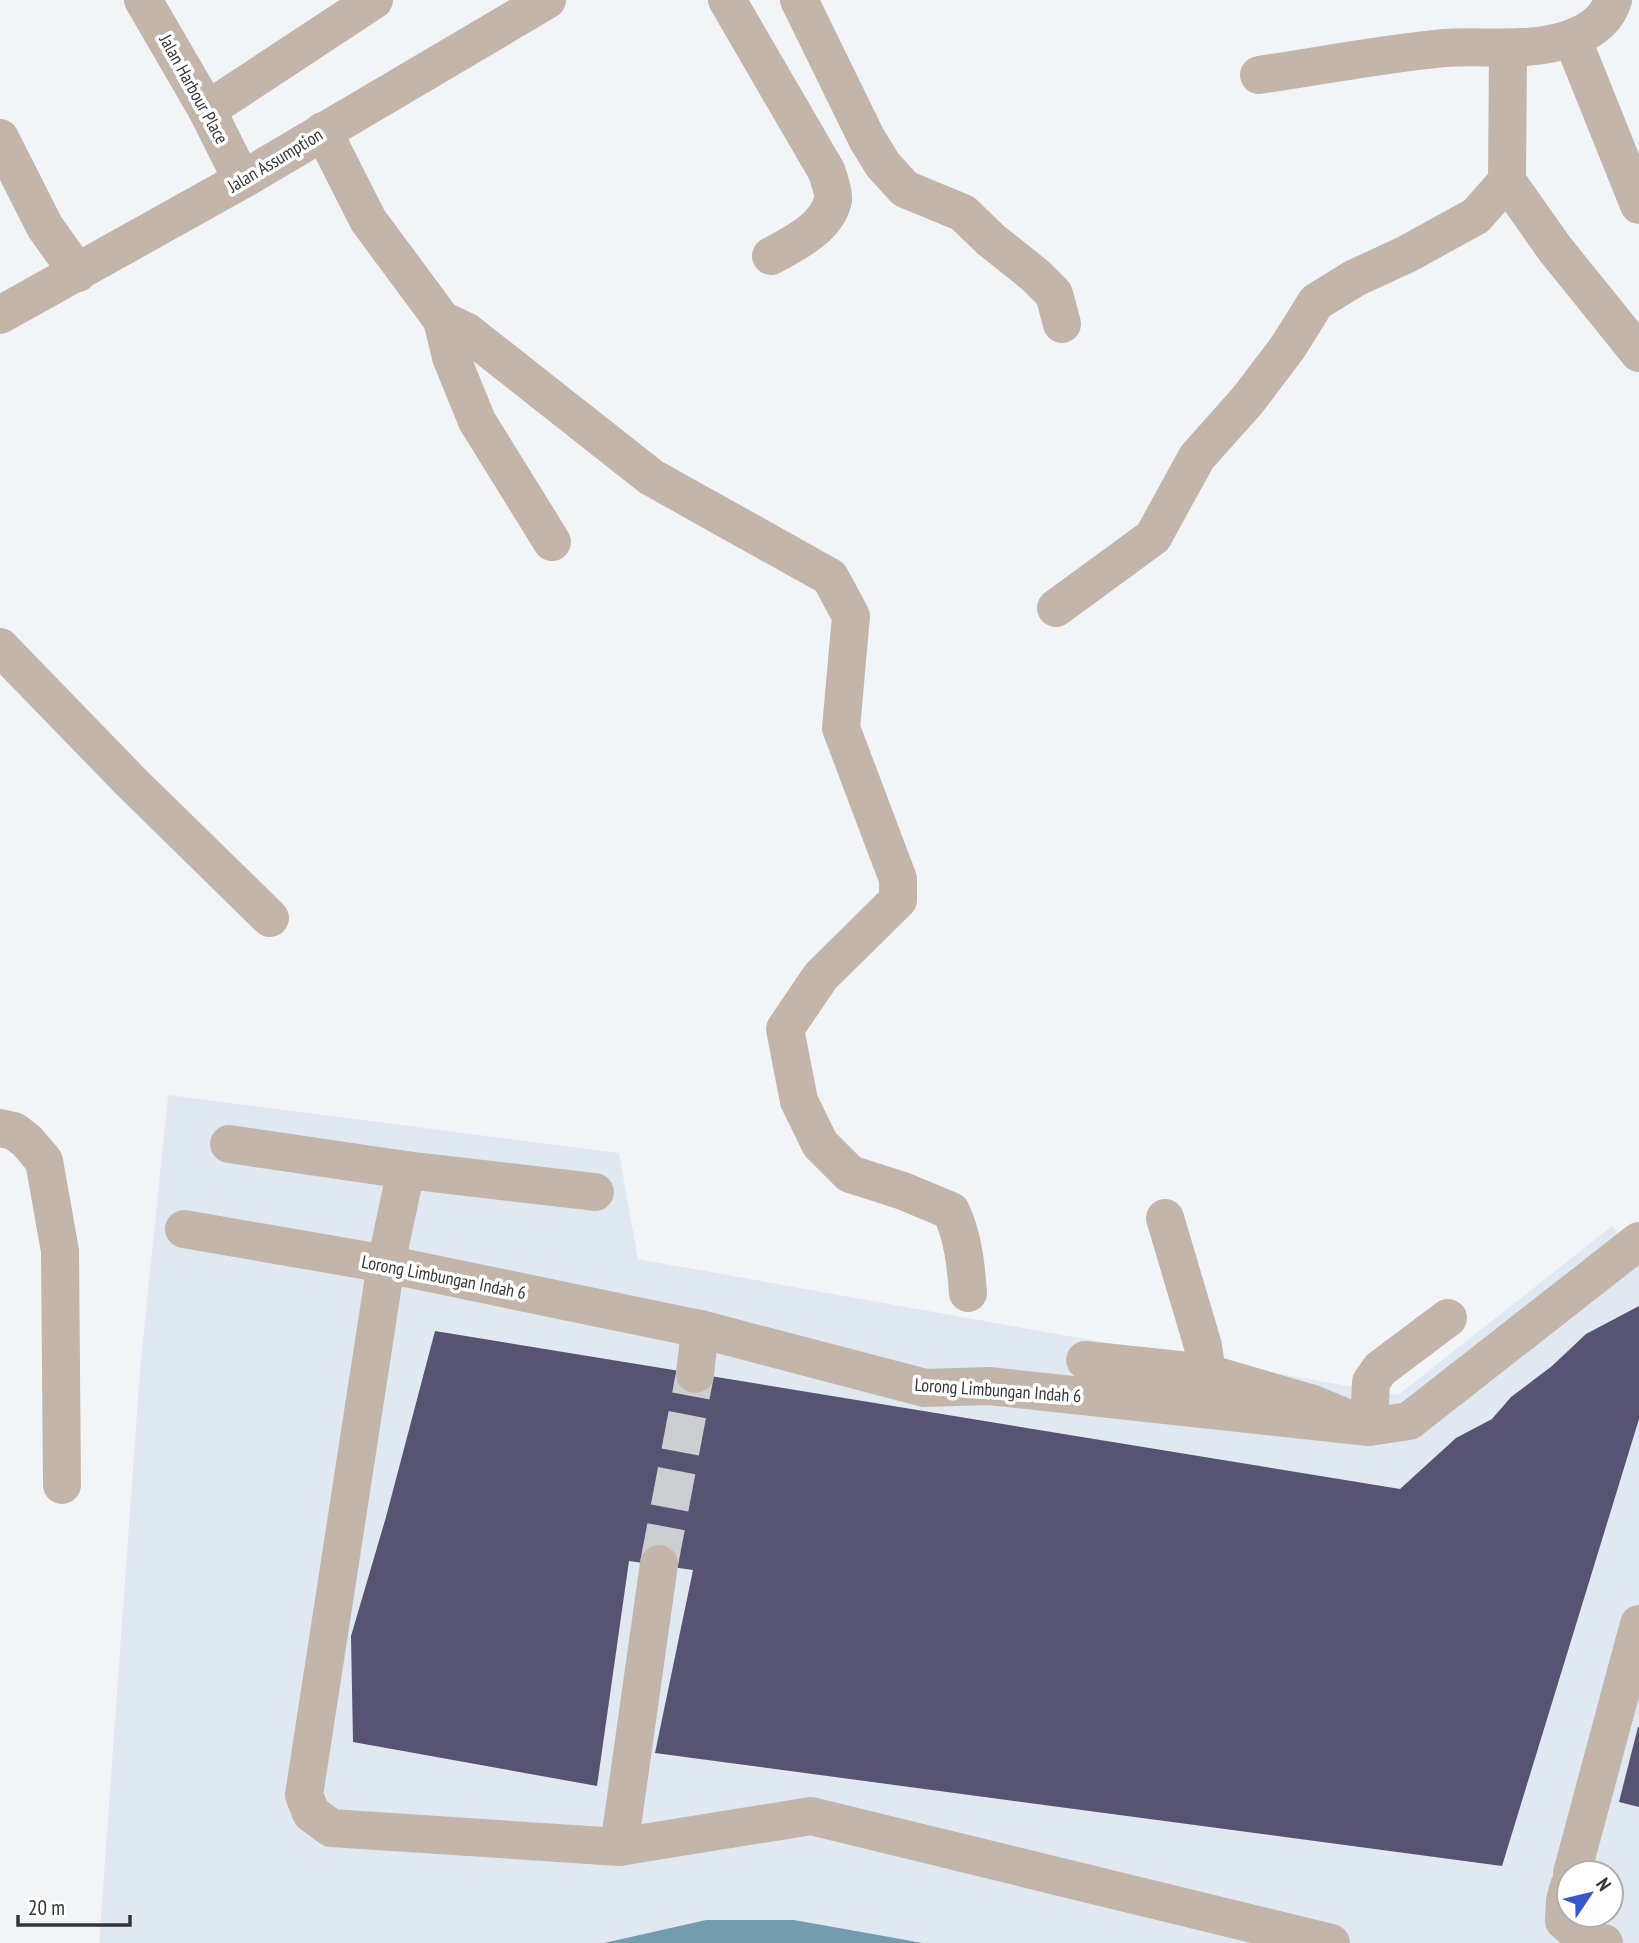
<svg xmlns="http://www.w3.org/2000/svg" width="1639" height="1943" viewBox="0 0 1639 1943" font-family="'PT Sans Narrow',sans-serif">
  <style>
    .built { fill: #e0e9f2; fill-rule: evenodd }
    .water { fill: #739dae }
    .building { fill: #575373 }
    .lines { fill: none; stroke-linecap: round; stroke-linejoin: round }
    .minor-tunnel { stroke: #cccfd1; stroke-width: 38; stroke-dasharray: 38 19; stroke-linecap: butt }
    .minor { stroke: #c3b5a9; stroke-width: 38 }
    .labels { text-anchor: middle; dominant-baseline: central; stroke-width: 7; stroke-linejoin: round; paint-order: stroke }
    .street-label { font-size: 18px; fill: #343536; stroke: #fff }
  </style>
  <rect width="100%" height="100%" fill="#f2f5f8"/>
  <path class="built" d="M168,1095L619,1153L638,1259L1398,1395L1612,1226L1639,1256V1943H923L876,1935L706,1920L604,1943H99L140,1370ZM1569,1873H1611V1915H1569Z"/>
  <path class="water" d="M706,1920H794L923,1943H604Z"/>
  <g class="building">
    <path d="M1639,1306V1419L1502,1866L655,1753L693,1570L629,1561L597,1786L353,1742L351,1636L386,1517L435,1331L1400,1489L1456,1438L1492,1419L1511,1397L1552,1366L1586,1334Z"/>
    <path d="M1638,1727H1639V1807L1619,1802Z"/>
  </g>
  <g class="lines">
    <path class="minor-tunnel" d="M659,1564L695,1374"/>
    <g class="minor">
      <path d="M143,0L207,110L242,180"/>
      <path d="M727,0L827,172C829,180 834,192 833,200C827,228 793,244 771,256"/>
      <path d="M799,0L867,139L883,165L905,189L963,213L991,240L1035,275L1054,294L1062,324"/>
      <path d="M1572,38L1639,205"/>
      <path d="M1259,75C1320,66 1382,54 1444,48C1486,45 1531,53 1572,38C1591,31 1607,20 1613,0"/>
      <path d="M207,110L374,0"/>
      <path d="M323,131L368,220L442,320L467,332L651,477L830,577L851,616L841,728L898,879V900L821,976L785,1029L799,1101L820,1144L850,1174L903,1191L951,1211C963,1237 966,1265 968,1293"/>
      <path d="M0,138L45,227L78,273"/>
      <path d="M1507,181L1555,249L1639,353"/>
      <path d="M0,315L242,180L547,0"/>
      <path d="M442,320L451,357L477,421L552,542"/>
      <path d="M1056,608L1153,537L1197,457L1247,401L1288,347L1316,302L1355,278L1407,254L1476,216L1507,181L1508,48"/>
      <path d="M0,647L131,782L270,918"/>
      <path d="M0,1128L14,1131L27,1141L44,1161L60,1251L62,1485"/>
      <path d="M229,1144L406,1170L595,1192"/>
      <path d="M406,1170L386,1264L304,1795L311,1813L331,1828L619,1847L811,1816L1331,1943"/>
      <path d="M1165,1218L1203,1346L1207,1373"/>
      <path d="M184,1229L386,1264L700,1329L925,1388L989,1386L1369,1427L1409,1421L1639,1241"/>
      <path d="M1085,1360L1207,1373L1313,1404L1369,1427L1371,1382L1380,1369L1448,1318"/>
      <path d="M695,1374L700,1329"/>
      <path d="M619,1847L659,1564"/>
      <path d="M1572,1873L1639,1624"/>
      <path d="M1569,1886L1565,1901L1564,1921L1587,1941L1604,1943"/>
    </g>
  </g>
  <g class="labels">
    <g class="street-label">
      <text transform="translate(194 89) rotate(61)">Jalan Harbour Place</text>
      <text transform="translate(275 160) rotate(-31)">Jalan Assumption</text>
      <text transform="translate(444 1277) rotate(11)">Lorong Limbungan Indah 6</text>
      <text transform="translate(998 1390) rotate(4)">Lorong Limbungan Indah 6</text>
    </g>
  </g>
  <g transform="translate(1590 1894) rotate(55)"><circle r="33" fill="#ffffff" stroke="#aeaeaf" stroke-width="2"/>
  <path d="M0-5L12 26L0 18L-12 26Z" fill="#3858ca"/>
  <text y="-10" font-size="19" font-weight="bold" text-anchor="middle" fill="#343536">N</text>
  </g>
  <path d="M18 1915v10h112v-10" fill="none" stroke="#343536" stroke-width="3.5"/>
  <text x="28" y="1915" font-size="21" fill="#343536" stroke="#ffffff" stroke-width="5" paint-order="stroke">20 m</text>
</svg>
